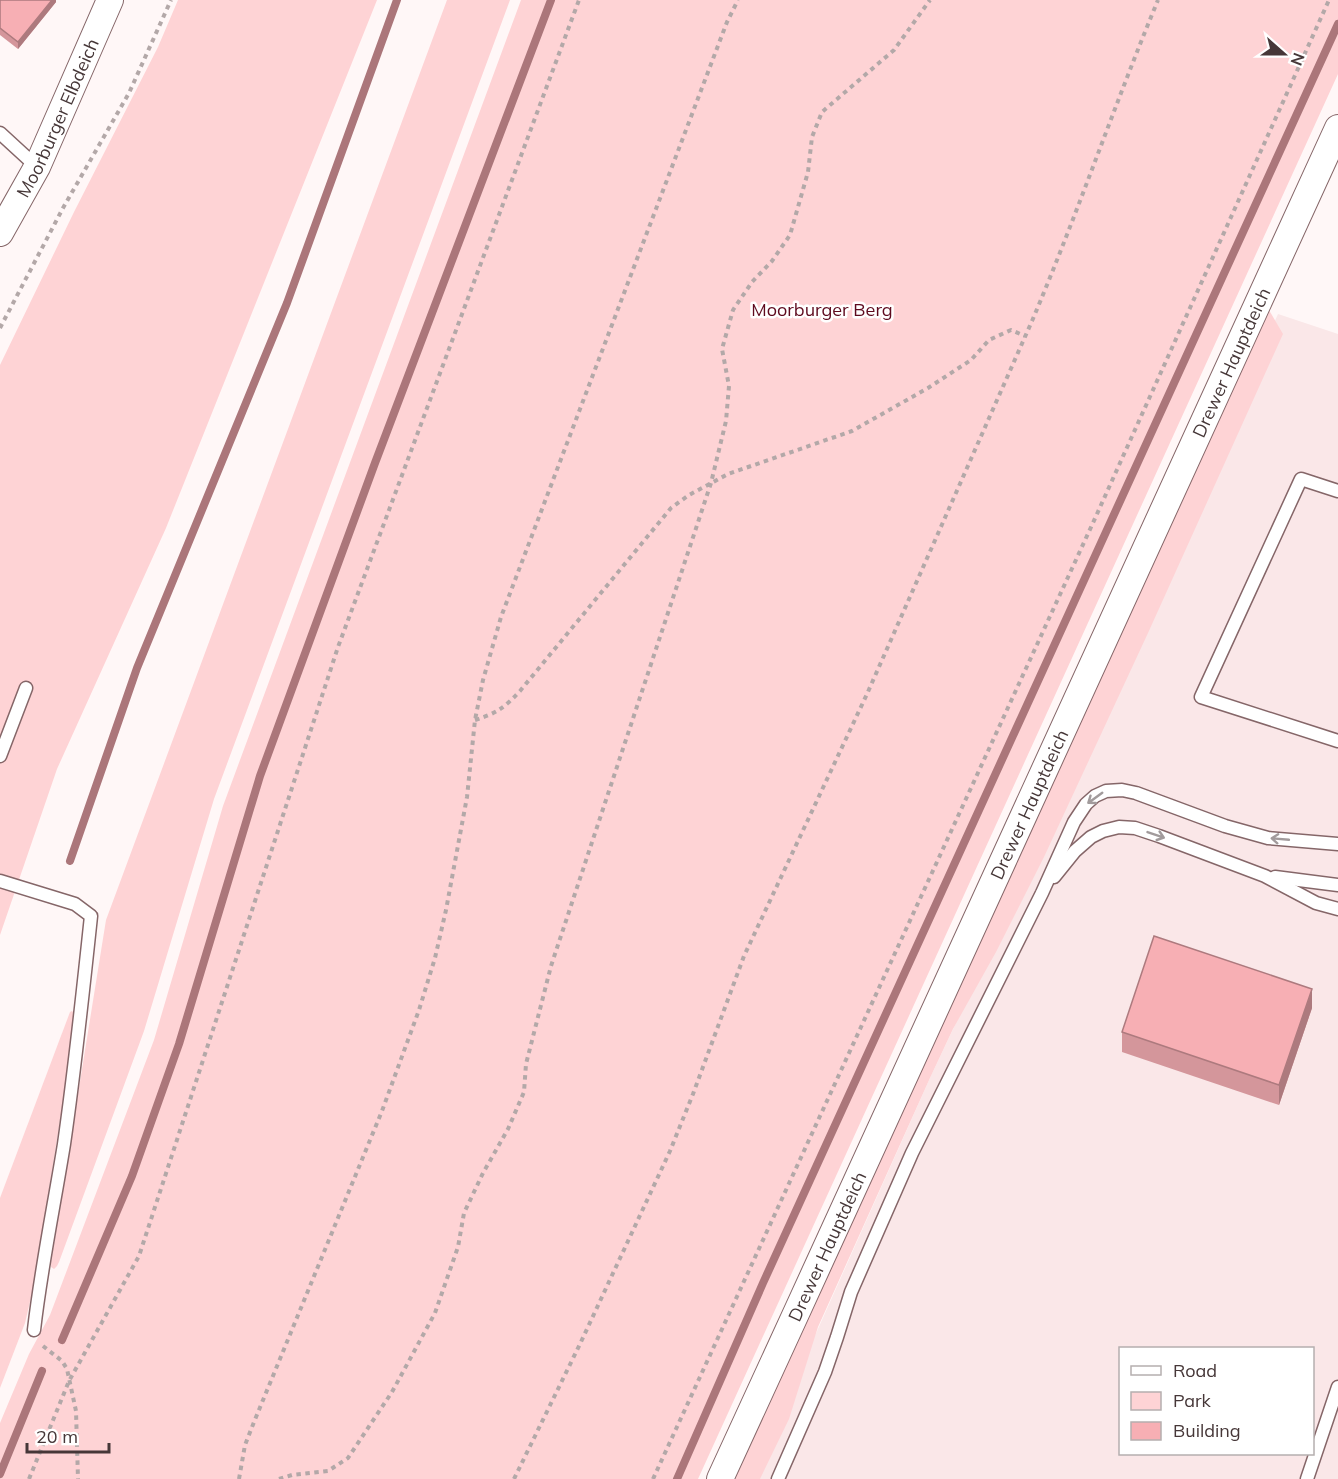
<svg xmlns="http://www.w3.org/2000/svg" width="1338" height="1479" viewBox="0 0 1338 1479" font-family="Mulish,sans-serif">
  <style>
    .built { fill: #fae7e8; fill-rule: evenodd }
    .green { fill: #fed3d5 }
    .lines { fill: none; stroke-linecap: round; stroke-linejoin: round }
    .stream { stroke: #ab767a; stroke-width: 8 }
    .service-casing { stroke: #856668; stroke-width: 15 }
    .minor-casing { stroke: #856668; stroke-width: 28 }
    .path { stroke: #b3a8a8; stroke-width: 4; stroke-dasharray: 4.5 4.5; stroke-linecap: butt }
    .service { stroke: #fff; stroke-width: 12 }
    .minor { stroke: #fff; stroke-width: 26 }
    .wall { fill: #d4969b }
    .shaded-wall { fill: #ad7a7e }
    .building { fill: #f7afb4; stroke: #ad7a7e; stroke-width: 1.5 }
    .oneway { stroke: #a29b9c }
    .labels { text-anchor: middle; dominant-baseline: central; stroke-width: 5; stroke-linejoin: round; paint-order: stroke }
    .street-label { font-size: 18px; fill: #463738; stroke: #fff }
    .park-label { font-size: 18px; fill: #5e0a1e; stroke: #fff }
  </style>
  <rect width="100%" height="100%" fill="#fff7f7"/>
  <path class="built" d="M1278,314L1338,334V1479H751L930,1078L1019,889ZM1120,1348H1312V1454H1120Z"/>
  <g class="green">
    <path d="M178,0H377L166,528L57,769L0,935V365L74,212L158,47Z"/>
    <path d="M447,0H510L214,799L144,1031L59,1262L57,1266L54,1269L51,1267V1262L106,920Z"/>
    <path d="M521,0H1338V74L698,1479H0V1423L29,1354L50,1315L154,1040L223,806Z"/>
    <path d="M1266,305L1283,334L1148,633L1044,857L996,952L953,1029L930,1078L818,1327L789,1419L760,1479H731Z"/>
    <path d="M72,1011L75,1014L76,1021L33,1289L25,1323L0,1388V1198L70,1012Z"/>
  </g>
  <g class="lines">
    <g class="stream">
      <path d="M70,861L137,668L287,303L397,0"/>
      <path d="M62,1340L132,1176L179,1044L260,776L375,463L551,0"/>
      <path d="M0,1474L42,1371"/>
      <path d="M677,1479L763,1283L1338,24"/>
    </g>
    <defs>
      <g id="service">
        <path d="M0,133L37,167"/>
        <path d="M1338,491L1301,479L1201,697L1338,741"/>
        <path d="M0,756L26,688"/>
        <path d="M1054,877L1075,851L1091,837L1103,831L1119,827L1135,828L1159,836L1265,876L1316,903L1338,909"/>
        <path d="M1275,877L1338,885"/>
        <path d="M0,881L75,904L91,916C83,992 75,1068 64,1144C54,1206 41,1268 34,1330"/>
        <path d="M778,1479L825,1372L837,1337L851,1292L912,1153L1042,893L1074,822L1086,804L1095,796L1106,791L1122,790L1136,793L1225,826L1268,838L1338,844"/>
        <path d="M1307,1479L1338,1387"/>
      </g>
      <g id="minor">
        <path id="s1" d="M0,233L37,167L110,0"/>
        <path id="s2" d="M720,1479L799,1307L1338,128"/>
      </g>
    </defs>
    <use href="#service" class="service-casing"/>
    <use href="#minor" class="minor-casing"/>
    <g class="path">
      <path d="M0,328L63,208L129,93L171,0"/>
      <path d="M475,720C497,713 504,708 520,691L671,508L689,495L728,474L852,431L928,388L971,360L989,340L1011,330L1025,336"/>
      <path d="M43,1346L62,1361L67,1369L76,1411L78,1479"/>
      <path d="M29,1479L69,1381L139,1256L338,647L579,0"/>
      <path d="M239,1479L245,1445L254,1422L382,1111L419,1010L435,958L446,910L467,797L475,720L483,680L501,617L727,22L738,0"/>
      <path d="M279,1479L292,1475L328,1471L348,1458L392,1392L435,1313L458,1247L464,1213L483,1173L508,1129L524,1092L526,1064L551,966L711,483L726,421L729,386L722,349L733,310L752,282L772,261L790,235L808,172L812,137L822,112L894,50L930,0"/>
      <path d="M514,1479L580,1344L670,1151L693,1094L744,956L867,694L1032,321C1077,215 1114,106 1158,0"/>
      <path d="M653,1479L1092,525L1329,0"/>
    </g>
    <use href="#service" class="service"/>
    <use href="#minor" class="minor"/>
  </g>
  <g class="wall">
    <path d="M0,0H56V2L18,49L0,35Z"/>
    <path d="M1312,1008L1279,1105L1122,1052V1032Z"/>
  </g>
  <g class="shaded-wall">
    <path d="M52,0H56V2L18,49V42Z"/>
    <path d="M1312,989V1008L1279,1105V1085Z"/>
  </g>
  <g class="building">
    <path d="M0,0H52L18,42L0,28Z"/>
    <path d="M1154,936L1312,989L1279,1085L1122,1032Z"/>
  </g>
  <defs><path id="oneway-shaft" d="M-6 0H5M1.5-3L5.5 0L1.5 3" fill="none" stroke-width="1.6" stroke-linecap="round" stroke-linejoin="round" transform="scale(1.5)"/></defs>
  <g class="oneway">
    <use href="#oneway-shaft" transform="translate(1095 798) rotate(144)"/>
    <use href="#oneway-shaft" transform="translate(1156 835) rotate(19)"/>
    <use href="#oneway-shaft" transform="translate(1280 839) rotate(-175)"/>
  </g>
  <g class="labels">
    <g class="street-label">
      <text stroke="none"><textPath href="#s1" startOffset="129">Moorburger Elbdeich</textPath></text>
      <text stroke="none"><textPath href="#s2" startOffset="1228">Drewer Hauptdeich</textPath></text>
      <text stroke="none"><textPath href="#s2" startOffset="742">Drewer Hauptdeich</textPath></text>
      <text stroke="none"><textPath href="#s2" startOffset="256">Drewer Hauptdeich</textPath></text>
    </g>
    <g class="park-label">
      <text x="822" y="309">Moorburger Berg</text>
    </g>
  </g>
  <rect x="1119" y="1347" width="195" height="108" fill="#ffffff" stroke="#b5afaf" stroke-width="1.5"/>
  <rect x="1131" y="1366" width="30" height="9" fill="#ffffff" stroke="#b5afaf" stroke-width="1.5"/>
  <text x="1173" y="1377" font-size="18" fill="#463738">Road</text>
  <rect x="1131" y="1392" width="30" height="18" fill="#fed3d5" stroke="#b5afaf" stroke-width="1.5"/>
  <text x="1173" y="1407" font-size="18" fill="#463738">Park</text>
  <rect x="1131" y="1422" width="30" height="18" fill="#f7afb4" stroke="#b5afaf" stroke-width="1.5"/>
  <text x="1173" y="1437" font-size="18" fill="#463738">Building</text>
  <g transform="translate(1284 54) rotate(111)" stroke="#ffffff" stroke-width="4.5" paint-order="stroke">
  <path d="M0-4.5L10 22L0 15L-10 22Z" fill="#463738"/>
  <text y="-9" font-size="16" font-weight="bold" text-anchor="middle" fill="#463738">N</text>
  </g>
  <path d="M27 1443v9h82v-9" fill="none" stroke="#463738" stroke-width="3"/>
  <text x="36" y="1443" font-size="18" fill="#463738" stroke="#ffffff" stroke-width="4.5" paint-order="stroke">20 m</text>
</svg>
